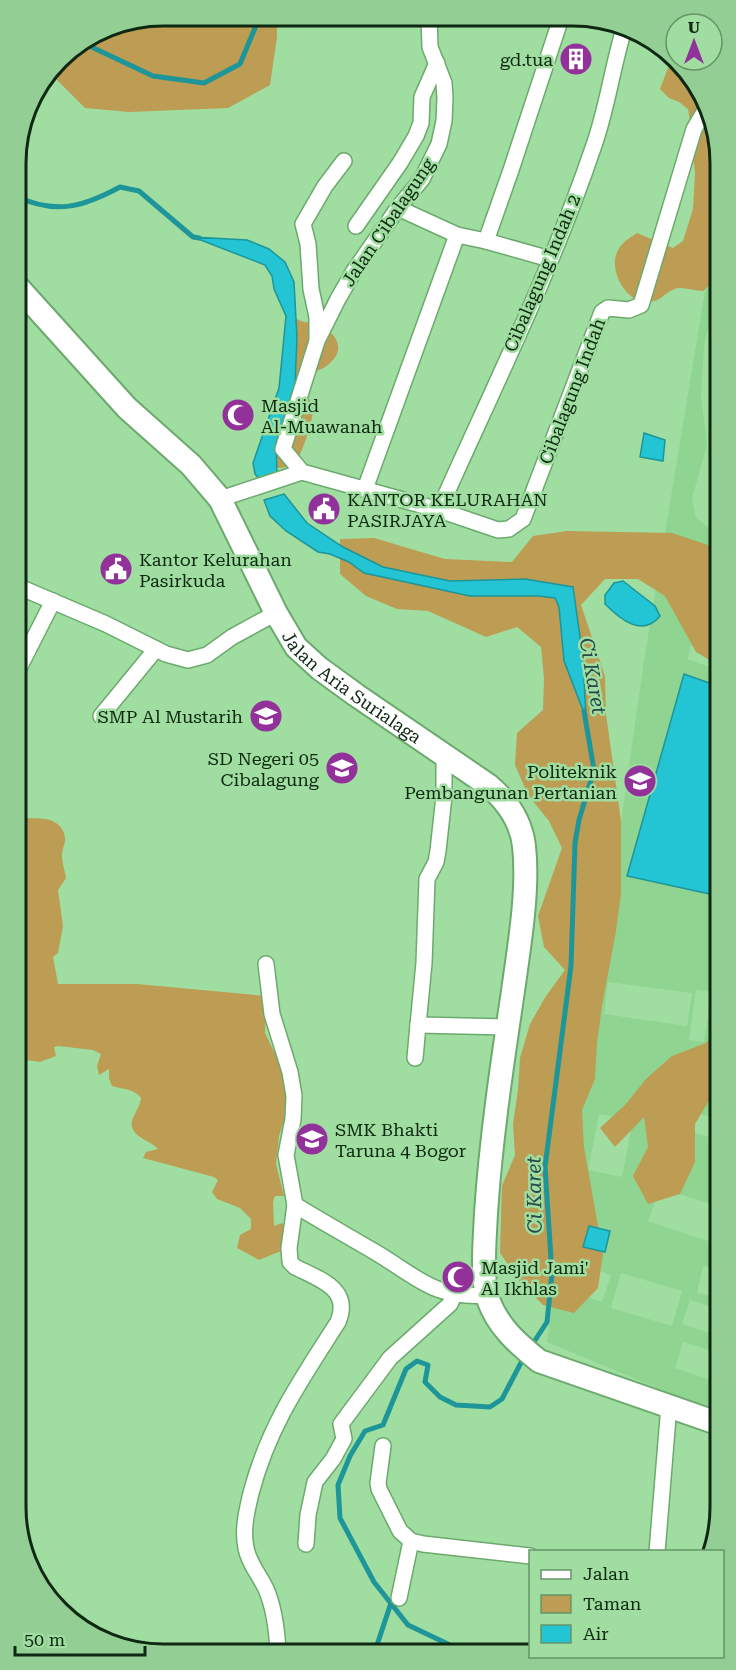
<svg xmlns="http://www.w3.org/2000/svg" width="736" height="1670" viewBox="0 0 736 1670" font-family="'Roboto Serif',serif">
  <style>
    .built { fill: #8fd491; fill-rule: evenodd }
    .green { fill: #bd9c53 }
    .water { fill: #23c4d3; stroke: #1d9599; stroke-width: 1.5 }
    .lines { fill: none; stroke-linecap: round; stroke-linejoin: round }
    .stream { stroke: #1d9599; stroke-width: 5 }
    .street-casing { stroke: #6ca96e; stroke-width: 18 }
    .primary-casing { stroke: #6ca96e; stroke-width: 26 }
    .street { stroke: #fff; stroke-width: 15 }
    .primary { stroke: #fff; stroke-width: 22 }
    .labels { text-anchor: middle; dominant-baseline: central; stroke-width: 5; stroke-linejoin: round; paint-order: stroke }
    .poi-label { font-size: 18px; fill: #0f2811; stroke: #9fdea0; text-anchor: start }
    .street-label { font-size: 18px; fill: #0f2811; stroke: #9fdea0 }
    .water-label { font-size: 20px; font-style: italic; fill: #28474a; stroke: #9fdea0 }
    .rim { fill: none; stroke: #0f2811; stroke-width: 3 }
  </style>
  <rect width="100%" height="100%" fill="#9fdea0"/>
  <path class="built" d="M716,224V296L704,345L701,396L707,445L692,498L696,518L717,534L718,647L693,639L687,659L718,670V686L684,675L627,876L719,896V1119L697,1113L691,1132L719,1140L720,1207L660,1188L648,1221L720,1245V1270L703,1266L697,1293L720,1298V1310L690,1300L682,1324L716,1335L720,1325V1353L683,1342L675,1368L720,1383V1414L547,1342L644,661ZM608,982L692,993L687,1026L604,1014ZM696,990L712,992L704,1042L689,1040ZM599,1114L633,1120L622,1177L588,1170ZM595,1269L611,1275L602,1302L586,1297ZM621,1273L682,1291L672,1326L611,1308Z"/>
  <g class="green">
    <path d="M163,15L277,16V37L270,85L228,108L129,112L85,108L50,73L65,52L106,26Z"/>
    <path d="M673,55L689,81L692,94L701,100L716,124V271L712,283L703,291C695,291 687,288 680,288C671,288 666,295 659,299C637,311 616,286 615,265C614,249 624,241 637,233L673,248L683,241L693,209L695,174L694,163L689,154L690,121L688,109L679,102L669,98L660,89Z"/>
    <path d="M295,318C303,324 309,321 317,324C334,330 347,348 331,362C326,368 318,370 311,374L305,394L314,405C314,416 302,456 295,463C290,467 282,468 277,468L276,443L295,384L297,338Z"/>
    <path d="M567,531L672,533L717,548L718,665L696,652L665,596L638,579H605L581,605L605,676L606,714L621,821V894L616,931L602,1006L597,1043L595,1079L582,1110L584,1147L603,1254L598,1288L574,1313L543,1305L520,1282L500,1253L502,1186L515,1155L513,1124L518,1090L520,1058L530,1024L546,996L565,970L544,947L538,916L562,848L549,821L528,795L515,765L517,733L543,710L544,678L541,647L517,627L486,637L428,611L397,609L366,596L340,574V539L374,538L445,559L512,562L533,536Z"/>
    <path d="M18,816C27,820 35,817 45,819C56,820 66,829 65,841C64,846 62,850 62,855C62,863 65,871 66,878L58,890L63,926L58,953L53,957L58,984H137L266,996L265,1033L282,1068L286,1098L284,1120L279,1136L276,1164L284,1196H275L273,1202L274,1226L282,1223L286,1228L281,1251L259,1260L237,1248L240,1235L251,1229V1219L240,1208L217,1199L212,1192L218,1180L214,1177L143,1158L146,1152L158,1149C151,1140 129,1137 132,1121C134,1114 140,1107 141,1098C135,1089 122,1089 112,1086L109,1078V1069L99,1075L97,1066L101,1054L93,1050L58,1046L54,1047L56,1056L40,1062L26,1060L22,1055L21,1045L18,1044Z"/>
    <path d="M719,1028V1094H713L695,1124V1162L680,1194L648,1204L633,1176L648,1147L644,1117L615,1147L600,1128L625,1105L646,1079L672,1056L706,1043Z"/>
  </g>
  <g class="water">
    <path d="M193,237L247,240L269,249L285,262L294,282L297,338L295,384L276,443L277,475L261,481L255,474L253,463L279,388L286,316L274,289L272,276L265,265Z"/>
    <path d="M644,433L665,440L663,461L640,457Z"/>
    <path d="M284,494L307,523L343,547L383,567L450,581L525,579L573,587L583,658L586,718L564,661L559,607L555,598L539,596H470L364,573L349,562L330,554L318,552L286,531L270,516L264,500Z"/>
    <path d="M623,581L655,606L660,616C642,638 620,619 605,604V595L614,583Z"/>
    <path d="M684,674L718,686L719,896L627,876Z"/>
    <path d="M589,1226L610,1231L605,1252L583,1247Z"/>
  </g>
  <g class="lines">
    <g class="stream">
      <path d="M81,42L153,76L204,83L240,64L260,16"/>
      <path d="M15,196C56,215 83,207 120,187L139,191L193,237L199,238"/>
      <path d="M530,1348L547,1322L552,1274L545,1167L571,966L575,843L579,820L594,770L584,711"/>
      <path d="M375,1651L391,1603"/>
      <path d="M455,1651L452,1646L408,1625L374,1582L340,1518L338,1485L350,1456L365,1431L383,1425L406,1369L417,1361L428,1365L425,1382L440,1397L456,1405L490,1407L502,1399L525,1355"/>
    </g>
    <defs>
      <g id="street">
        <path d="M398,208L457,235L486,241L550,259"/>
        <path d="M356,226L400,163L416,136L421,123L422,97L437,63"/>
        <path d="M486,241L511,170L561,18"/>
        <path d="M317,339V317L311,289L308,244L303,224L325,186L344,161"/>
        <path d="M302,472L439,510L498,530L509,529L523,519L602,312L608,308L629,310L641,305L694,129L706,109"/>
        <path d="M365,489L457,235"/>
        <path d="M220,499L302,472L283,449L317,341L338,299L354,271L398,208L422,179L439,144L444,121L445,98L444,83L430,47L429,17"/>
        <path d="M439,510C492,391 551,272 593,148C607,110 612,68 624,29"/>
        <path d="M17,586L106,624L166,654L188,660L207,655L232,637L276,613"/>
        <path d="M17,672L53,601"/>
        <path d="M101,716L156,649"/>
        <path d="M444,755V796L438,851L436,862L427,879L424,963L418,1025L508,1027"/>
        <path d="M266,964L272,1014L290,1072L294,1096L293,1119L286,1155L295,1205L289,1248L290,1262L295,1267C319,1279 352,1289 338,1322C301,1380 269,1425 251,1493C247,1510 242,1530 246,1548C249,1564 259,1574 266,1589C274,1607 277,1631 278,1652"/>
        <path d="M415,1058L418,1025"/>
        <path d="M295,1205C321,1221 348,1236 375,1252C416,1276 433,1299 487,1295"/>
        <path d="M383,1446L378,1483L379,1489L400,1531L411,1541L423,1544L530,1556"/>
        <path d="M306,1544L308,1515L315,1482L333,1459L344,1439L341,1424L390,1358L450,1304L454,1295"/>
        <path d="M657,1552L669,1405"/>
        <path d="M399,1598L411,1541"/>
      </g>
      <g id="primary">
        <path id="s1" d="M16,285L127,408L191,465L220,499L276,613L296,647L319,668L356,695L488,785C507,801 521,820 524,846C529,890 519,947 513,991C502,1065 491,1138 486,1213C485,1236 481,1278 488,1299C498,1327 517,1343 539,1361L720,1424"/>
      </g>
    </defs>
    <use href="#street" class="street-casing"/>
    <use href="#primary" class="primary-casing"/>
    <use href="#street" class="street"/>
    <use href="#primary" class="primary"/>
  </g>
  <defs>
    <symbol id="building-disc" viewBox="-11 -11 22 22"><circle r="9.5" fill="#923199" stroke="#9fdea0"/><path d="M-4-6H4V6H1V3H-1V6H-4ZM-2.5-4.3h1.7v1.8h-1.7ZM.8-4.3h1.7v1.8H.8ZM-2.5-1h1.7V.8h-1.7ZM.8-1h1.7V.8H.8Z" fill="#fff"/></symbol>
    <symbol id="mosque-disc" viewBox="-11 -11 22 22"><circle r="9.5" fill="#923199" stroke="#9fdea0"/><path d="M3.5-4.9A6 6 0 1 0 3.5 4.9A5 5 0 1 1 3.5-4.9Z" fill="#fff"/></symbol>
    <symbol id="civic-disc" viewBox="-11 -11 22 22"><circle r="9.5" fill="#923199" stroke="#9fdea0"/><path d="M-.6-6.5H3V-4.5H.6V-3L4-1V1h2V6H-6V1h2V-1L-.6-3ZM-1.2 2.5V6h2.4V2.5Z" fill="#fff"/></symbol>
    <symbol id="school-disc" viewBox="-11 -11 22 22"><circle r="9.5" fill="#923199" stroke="#9fdea0"/><path d="M0-5L7-2L0 1L-7-2ZM-4 1L0 2.5L4 1V4Q0 6-4 4Z" fill="#fff"/></symbol>
    <symbol id="university-disc" viewBox="-11 -11 22 22"><circle r="9.5" fill="#923199" stroke="#9fdea0"/><path d="M0-5L7-2L0 1L-7-2ZM-4 1L0 2.5L4 1V4Q0 6-4 4Z" fill="#fff"/></symbol>
  </defs>
  <g fill-rule="evenodd">
    <use href="#building-disc" x="557" y="40" width="38" height="38"/>
    <use href="#mosque-disc" x="219" y="396" width="38" height="38"/>
    <use href="#civic-disc" x="305" y="490" width="38" height="38"/>
    <use href="#civic-disc" x="97" y="550" width="38" height="38"/>
    <use href="#school-disc" x="247" y="697" width="38" height="38"/>
    <use href="#school-disc" x="323" y="749" width="38" height="38"/>
    <use href="#university-disc" x="621" y="762" width="38" height="38"/>
    <use href="#school-disc" x="293" y="1120" width="38" height="38"/>
    <use href="#mosque-disc" x="439" y="1258" width="38" height="38"/>
  </g>
  <g class="labels">
    <g class="poi-label">
      <text x="553" y="59" text-anchor="end">gd.tua</text>
      <text x="261" y="405">Masjid<tspan x="261" dy="21">Al-Muawanah</tspan></text>
      <text x="347" y="499">KANTOR KELURAHAN<tspan x="347" dy="21">PASIRJAYA</tspan></text>
      <text x="139" y="559">Kantor Kelurahan<tspan x="139" dy="21">Pasirkuda</tspan></text>
      <text x="243" y="716" text-anchor="end">SMP Al Mustarih</text>
      <text x="319" y="758" text-anchor="end">SD Negeri 05<tspan x="319" dy="21">Cibalagung</tspan></text>
      <text x="617" y="771" text-anchor="end">Politeknik<tspan x="617" dy="21">Pembangunan Pertanian</tspan></text>
      <text x="335" y="1129">SMK Bhakti<tspan x="335" dy="21">Taruna 4 Bogor</tspan></text>
      <text x="481" y="1267">Masjid Jami'<tspan x="481" dy="21">Al Ikhlas</tspan></text>
    </g>
    <g class="street-label">
      <text transform="translate(388 222) rotate(-56)">Jalan Cibalagung</text>
      <text transform="translate(542 273) rotate(-67)">Cibalagung Indah 2</text>
      <text transform="translate(572 391) rotate(-69)">Cibalagung Indah</text>
      <text stroke="none"><textPath href="#s1" startOffset="531">Jalan Aria Surialaga</textPath></text>
    </g>
    <g class="water-label">
      <text transform="translate(593 676) rotate(80)">Ci Karet</text>
      <text transform="translate(534 1195) rotate(-91)">Ci Karet</text>
    </g>
  </g>
  <path d="M0 0H736V1670H0ZM163 26H573A137 137 0 0 1 710 163V1507A137 137 0 0 1 573 1644H163A137 137 0 0 1 26 1507V163A137 137 0 0 1 163 26Z" fill="#93cf95" fill-rule="evenodd"/>
  <path class="rim" d="M163 26H573A137 137 0 0 1 710 163V1507A137 137 0 0 1 573 1644H163A137 137 0 0 1 26 1507V163A137 137 0 0 1 163 26Z"/>
  <rect x="529" y="1550" width="195" height="108" fill="#9fdea0" stroke="#659567" stroke-width="1.5"/>
  <rect x="541" y="1570" width="30" height="9" fill="#ffffff" stroke="#659567" stroke-width="1.5"/>
  <text x="583" y="1580" font-size="18" fill="#0f2811">Jalan</text>
  <rect x="541" y="1595" width="30" height="18" fill="#bd9c53" stroke="#659567" stroke-width="1.5"/>
  <text x="583" y="1610" font-size="18" fill="#0f2811">Taman</text>
  <rect x="541" y="1625" width="30" height="18" fill="#23c4d3" stroke="#659567" stroke-width="1.5"/>
  <text x="583" y="1640" font-size="18" fill="#0f2811">Air</text>
  <g transform="translate(694 42)"><circle r="28" fill="#9fdea0" stroke="#659567" stroke-width="1.5"/>
  <path d="M0-4.5L10 22L0 15L-10 22Z" fill="#923199"/>
  <text y="-9" font-size="16" font-weight="bold" text-anchor="middle" fill="#0f2811">U</text>
  </g>
  <path d="M15 1646v9h130v-9" fill="none" stroke="#0f2811" stroke-width="3"/>
  <text x="24" y="1646" font-size="18" fill="#0f2811" stroke="#9fdea0" stroke-width="4.5" paint-order="stroke">50 m</text>
</svg>
